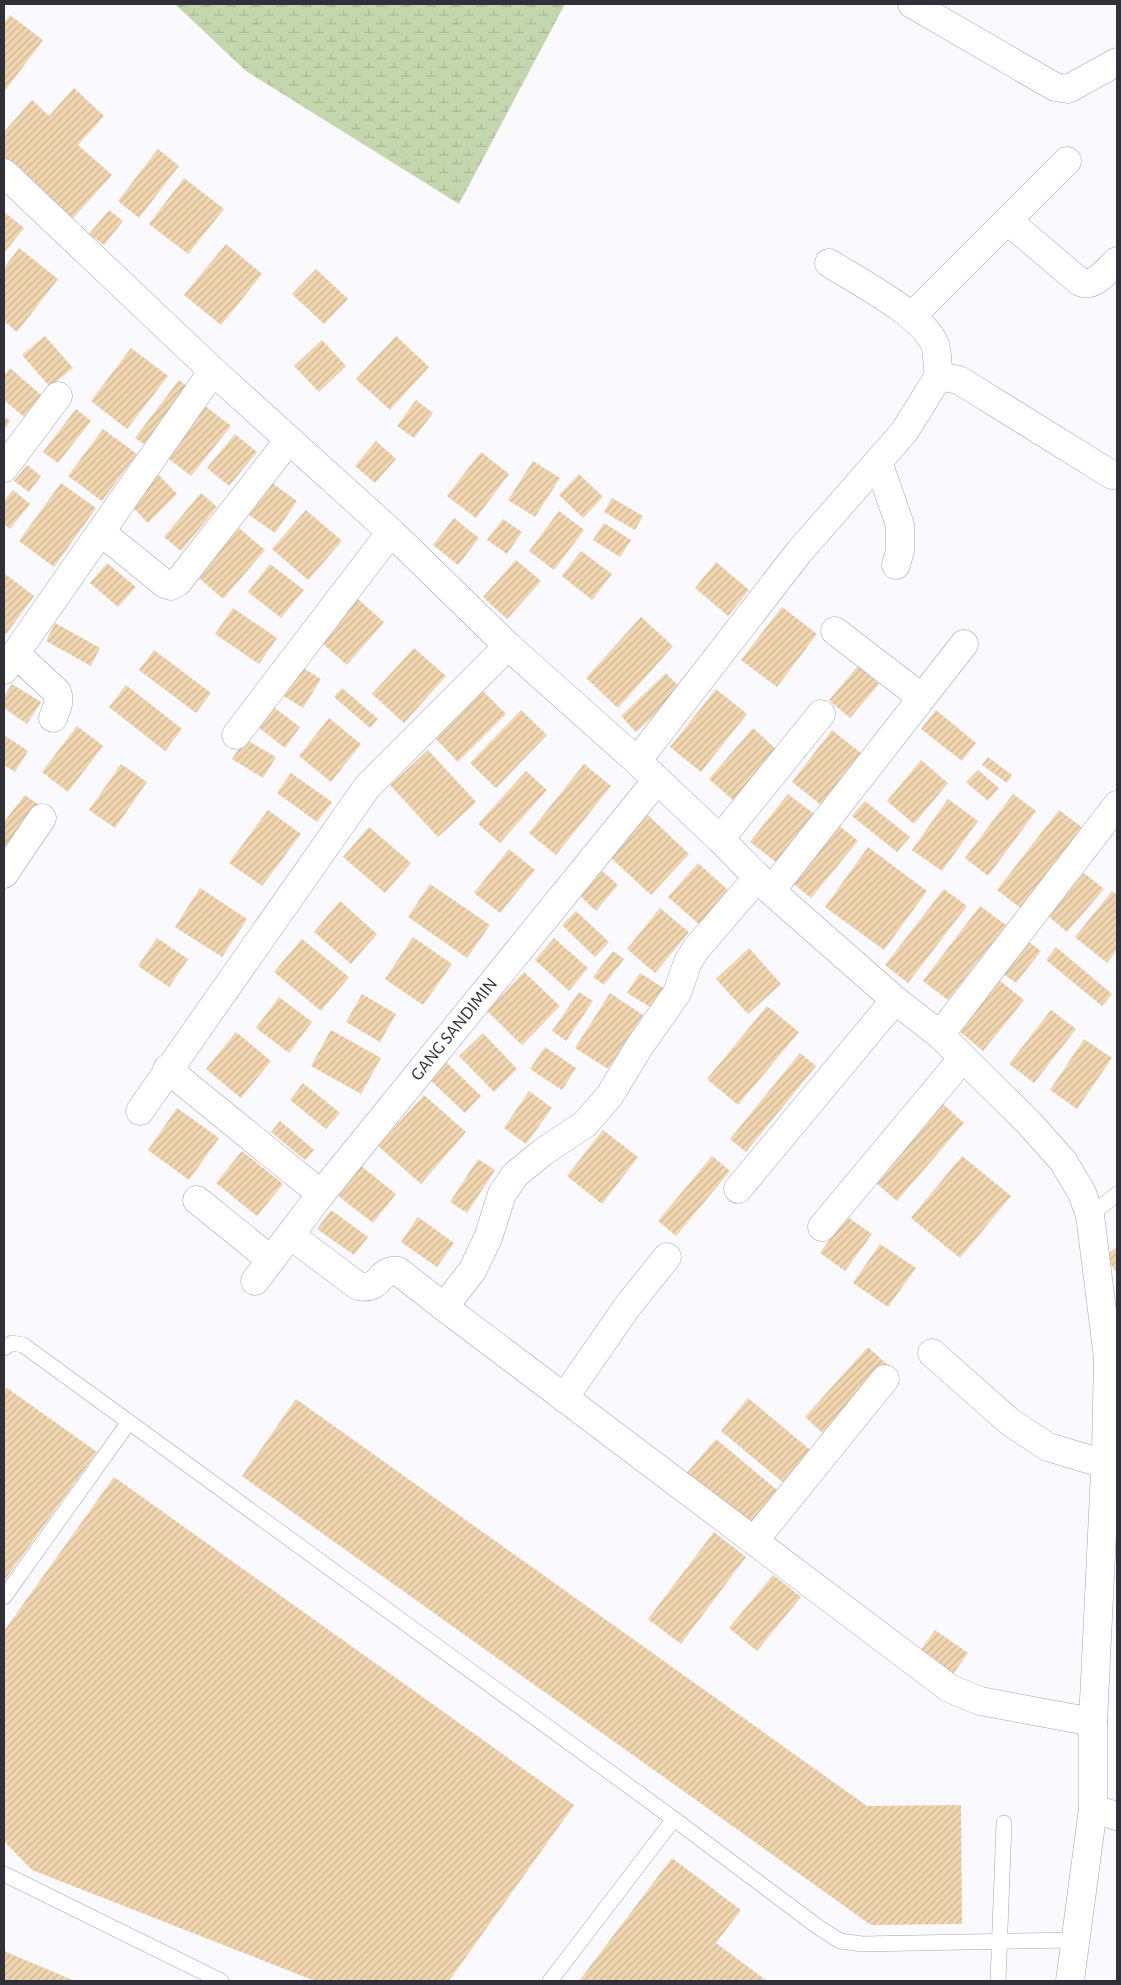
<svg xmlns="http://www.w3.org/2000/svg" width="1121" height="1985" viewBox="0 0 1121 1985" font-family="'Alegreya Sans',sans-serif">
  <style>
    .wetland { fill: url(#wetland-marsh) }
    .building { fill: url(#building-hatch) }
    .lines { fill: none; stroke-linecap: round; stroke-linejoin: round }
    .lane-casing { stroke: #a7a2b5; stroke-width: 16 }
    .street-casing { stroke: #a7a2b5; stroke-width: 29 }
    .secondary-casing { stroke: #a7a2b5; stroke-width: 29 }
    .lane { stroke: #fff; stroke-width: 15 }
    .street { stroke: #fff; stroke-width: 28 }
    .secondary { stroke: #fff; stroke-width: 28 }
    .labels { text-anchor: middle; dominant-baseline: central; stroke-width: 4; stroke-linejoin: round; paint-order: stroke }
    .street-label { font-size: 18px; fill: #312f37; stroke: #fff }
  </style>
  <defs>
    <pattern id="wetland-marsh" width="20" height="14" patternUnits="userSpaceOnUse" patternTransform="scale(1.25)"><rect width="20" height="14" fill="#c4d6ad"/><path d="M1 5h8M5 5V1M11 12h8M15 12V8" fill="none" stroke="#a9b895"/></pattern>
    <pattern id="building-hatch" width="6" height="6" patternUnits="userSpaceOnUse" patternTransform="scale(1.25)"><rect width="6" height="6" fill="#f0d5af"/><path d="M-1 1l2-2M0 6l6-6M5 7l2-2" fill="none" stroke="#ceb797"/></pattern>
  </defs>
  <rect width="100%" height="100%" fill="#faf9fd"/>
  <path class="wetland" d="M175,4H565L459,204L246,71Z"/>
  <g class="building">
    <path d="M10,15L43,40L4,92V23Z"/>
    <path d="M74,88L104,116L78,145L112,175L68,224L4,166V132L32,100L49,116Z"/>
    <path d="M158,149L179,166L139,218L118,201Z"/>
    <path d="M184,178L224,209L188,254L149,224Z"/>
    <path d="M109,210L123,221L104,245L89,234Z"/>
    <path d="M4,212L24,228L4,253Z"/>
    <path d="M226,244L262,274L221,325L184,295Z"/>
    <path d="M19,248L58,279L17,332L4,321V268Z"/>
    <path d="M316,269L348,299L324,324L292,294Z"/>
    <path d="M45,336L73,368L50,387L22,355Z"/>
    <path d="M396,336L429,367L390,410L356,379Z"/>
    <path d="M322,340L346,366L319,392L294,366Z"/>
    <path d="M131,348L168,376L127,429L91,401Z"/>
    <path d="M10,368L41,395L24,417L4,400V376Z"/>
    <path d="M179,380L188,387L144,444L135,438Z"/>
    <path d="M416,400L433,413L414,438L397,426Z"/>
    <path d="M204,405L231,426L191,476L164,455Z"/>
    <path d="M76,409L91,421L58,463L43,452Z"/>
    <path d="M4,416L10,421L4,430Z"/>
    <path d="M103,429L137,454L102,501L68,476Z"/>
    <path d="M235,434L257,452L229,486L207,468Z"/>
    <path d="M376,441L396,459L375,483L355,466Z"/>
    <path d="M481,452L509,474L476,518L447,496Z"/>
    <path d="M533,461L560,478L535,517L508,500Z"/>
    <path d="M27,465L41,476L29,492L14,481Z"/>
    <path d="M157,473L177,494L148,523L128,502Z"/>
    <path d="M579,474L603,497L583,518L559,495Z"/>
    <path d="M61,483L96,508L54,567L19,541Z"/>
    <path d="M272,483L297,501L275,533L249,515Z"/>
    <path d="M13,490L30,504L10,529L4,524V501Z"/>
    <path d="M201,493L217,507L181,551L164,537Z"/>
    <path d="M612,498L643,516L635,530L604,512Z"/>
    <path d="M306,510L342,541L308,580L272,549Z"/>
    <path d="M559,511L584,530L554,570L529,551Z"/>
    <path d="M454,518L479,538L458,565L433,545Z"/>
    <path d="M503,519L522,532L507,554L487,540Z"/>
    <path d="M604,523L631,540L620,557L593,540Z"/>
    <path d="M239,528L265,550L223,599L198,577Z"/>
    <path d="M581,551L612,574L592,600L562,576Z"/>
    <path d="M516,560L541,581L507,619L483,597Z"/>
    <path d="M716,562L749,590L728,616L695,588Z"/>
    <path d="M107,563L136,587L118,607L90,583Z"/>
    <path d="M270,564L304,590L281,618L248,592Z"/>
    <path d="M4,573L34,596L6,634L4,633Z"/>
    <path d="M352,594L384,622L347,665L315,637Z"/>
    <path d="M782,607L817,634L777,687L741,660Z"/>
    <path d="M233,608L277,638L259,664L215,634Z"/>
    <path d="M641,617L673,646L618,708L586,678Z"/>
    <path d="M55,623L100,648L91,666L46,641Z"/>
    <path d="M414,648L446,676L404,723L372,694Z"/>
    <path d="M154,650L211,693L196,713L139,670Z"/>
    <path d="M297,664L321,679L303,708L279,693Z"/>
    <path d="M858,666L879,684L850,718L829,700Z"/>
    <path d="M666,673L682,690L636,732L621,716Z"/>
    <path d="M12,684L41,702L27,724L4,708V696Z"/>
    <path d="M126,685L182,729L165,751L109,707Z"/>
    <path d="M342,688L378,719L370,728L334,697Z"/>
    <path d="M716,689L747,714L701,772L670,747Z"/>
    <path d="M483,691L506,714L458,762L436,739Z"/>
    <path d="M268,703L300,727L285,748L253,723Z"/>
    <path d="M521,710L547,735L496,788L470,763Z"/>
    <path d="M936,710L976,743L962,761L921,729Z"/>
    <path d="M329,718L361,744L331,782L299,756Z"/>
    <path d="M77,726L103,746L68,792L42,772Z"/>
    <path d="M753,728L778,751L734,801L709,779Z"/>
    <path d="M832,730L862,754L821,805L792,782Z"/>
    <path d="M4,735L28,751L15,772L4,765Z"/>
    <path d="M245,739L276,757L263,778L232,759Z"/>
    <path d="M428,750L476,802L438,837L390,785Z"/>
    <path d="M988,757L1012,775L1007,783L982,765Z"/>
    <path d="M921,760L948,783L914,824L887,801Z"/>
    <path d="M121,764L147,782L115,828L89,810Z"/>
    <path d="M584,764L611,786L556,855L529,833Z"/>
    <path d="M978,770L999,788L988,801L966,782Z"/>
    <path d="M526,771L547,790L500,843L478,824Z"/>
    <path d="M291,773L332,802L317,822L277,793Z"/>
    <path d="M788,794L818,817L780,865L750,842Z"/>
    <path d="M1013,794L1036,811L988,876L965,858Z"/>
    <path d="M25,795L40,806L4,854V822Z"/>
    <path d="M948,799L978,821L942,871L912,850Z"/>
    <path d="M865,801L910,837L897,852L852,816Z"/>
    <path d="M268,810L301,834L262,886L229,863Z"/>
    <path d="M1059,810L1084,829L1022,909L997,890Z"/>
    <path d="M648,815L689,854L651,895L609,856Z"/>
    <path d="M836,823L858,841L811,898L789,880Z"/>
    <path d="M369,827L411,863L385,893L343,857Z"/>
    <path d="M868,847L927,891L884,950L825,907Z"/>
    <path d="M509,849L535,870L500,913L474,893Z"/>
    <path d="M698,863L730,892L701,926L668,897Z"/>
    <path d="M599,868L618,885L596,911L577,893Z"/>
    <path d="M1084,873L1104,889L1067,932L1047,915Z"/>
    <path d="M430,884L490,925L467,958L408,917Z"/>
    <path d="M200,888L247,919L222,957L175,927Z"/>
    <path d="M944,889L967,906L908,983L885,965Z"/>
    <path d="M1112,891L1117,895V950L1107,963L1075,937Z"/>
    <path d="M340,901L377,934L351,964L314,932Z"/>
    <path d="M980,906L1006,925L948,1000L923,981Z"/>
    <path d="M660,908L689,932L655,973L627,949Z"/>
    <path d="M576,911L609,942L595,957L562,925Z"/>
    <path d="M413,937L452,964L423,1005L385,979Z"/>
    <path d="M157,938L188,959L169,987L138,966Z"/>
    <path d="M554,938L588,968L569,991L535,960Z"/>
    <path d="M302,939L349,977L321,1011L274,972Z"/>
    <path d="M1026,940L1041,951L1016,983L1002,973Z"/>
    <path d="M1056,947L1112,994L1102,1006L1046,960Z"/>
    <path d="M749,948L781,984L748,1014L716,979Z"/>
    <path d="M613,951L624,959L604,985L593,977Z"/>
    <path d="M524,972L560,1006L522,1045L487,1011Z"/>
    <path d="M640,973L668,991L655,1010L627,993Z"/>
    <path d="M999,980L1024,1000L983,1051L958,1030Z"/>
    <path d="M579,992L593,1001L566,1041L552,1031Z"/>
    <path d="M610,993L643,1015L608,1069L575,1048Z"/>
    <path d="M362,994L396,1014L380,1042L346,1022Z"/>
    <path d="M279,997L312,1022L289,1053L256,1028Z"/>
    <path d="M767,1006L799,1032L738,1105L707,1079Z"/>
    <path d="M1051,1010L1076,1029L1034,1083L1009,1064Z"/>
    <path d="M331,1030L381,1058L361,1094L311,1066Z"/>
    <path d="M236,1032L271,1061L241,1098L206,1069Z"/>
    <path d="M483,1033L517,1069L494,1092L459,1056Z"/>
    <path d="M1084,1039L1112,1058L1077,1109L1050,1090Z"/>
    <path d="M545,1047L576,1068L562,1090L530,1069Z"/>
    <path d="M800,1053L816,1066L746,1152L730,1139Z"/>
    <path d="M444,1060L481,1096L465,1113L427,1077Z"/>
    <path d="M303,1083L340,1113L326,1129L290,1100Z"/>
    <path d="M529,1091L552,1108L526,1144L504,1128Z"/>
    <path d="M424,1095L466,1132L421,1184L378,1146Z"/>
    <path d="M943,1104L964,1123L897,1201L875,1182Z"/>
    <path d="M177,1108L219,1138L189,1180L148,1150Z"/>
    <path d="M280,1121L314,1150L305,1160L271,1132Z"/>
    <path d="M603,1130L638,1157L602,1204L567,1176Z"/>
    <path d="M242,1151L283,1184L257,1216L216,1183Z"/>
    <path d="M712,1156L730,1171L676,1236L658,1221Z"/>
    <path d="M962,1156L1011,1196L960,1258L911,1218Z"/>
    <path d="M478,1159L495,1170L467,1213L450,1202Z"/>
    <path d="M360,1165L396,1194L373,1223L337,1195Z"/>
    <path d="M331,1210L368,1237L354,1255L317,1229Z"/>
    <path d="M846,1216L872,1234L845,1271L820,1253Z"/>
    <path d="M418,1217L454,1243L437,1267L401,1242Z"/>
    <path d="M880,1244L916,1268L888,1307L853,1283Z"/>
    <path d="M1117,1247V1273L1105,1256Z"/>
    <path d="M868,1347L891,1368L828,1438L805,1417Z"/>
    <path d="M7,1388L97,1452L4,1581V1392Z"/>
    <path d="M748,1398L814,1453L786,1485L721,1431Z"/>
    <path d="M296,1399L867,1806L961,1805L962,1924L871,1925L242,1476Z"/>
    <path d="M716,1439L784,1496L754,1532L685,1475Z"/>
    <path d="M114,1477L574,1805L449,1981H315L32,1870L4,1841V1631Z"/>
    <path d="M714,1532L746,1557L681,1644L648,1619Z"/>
    <path d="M773,1575L801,1597L757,1651L729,1628Z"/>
    <path d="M935,1630L968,1653L948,1681L915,1658Z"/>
    <path d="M672,1858L741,1910L716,1943L767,1981H579Z"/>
    <path d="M4,1951L75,1981H4Z"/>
  </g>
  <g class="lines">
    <defs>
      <g id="lane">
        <path d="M1090,1215L1117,1194"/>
        <path d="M4,1348L12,1343L23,1345L129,1422"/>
        <path d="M4,1597L129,1422L674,1819L818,1927L840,1941L862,1944L1075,1940"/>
        <path d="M4,1874L221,1981"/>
        <path d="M550,1981L674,1819"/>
        <path d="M998,1981L1004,1823"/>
      </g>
      <g id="street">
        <path d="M912,4L1055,87L1068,89L1117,62"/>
        <path d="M1008,221L1080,282C1095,288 1107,270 1117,261"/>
        <path d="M912,316L1067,161"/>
        <path d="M939,376L959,380L1112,475H1117"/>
        <path d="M878,462L900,525V551L896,565"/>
        <path d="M4,468L58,396"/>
        <path d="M101,532L165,584L171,586L178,582L289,440"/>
        <path d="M835,631L921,697"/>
        <path d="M16,654L57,692C61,701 56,710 53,718"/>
        <path d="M4,670L213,371"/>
        <path d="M236,735L391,532"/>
        <path d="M637,761L799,552L904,432L939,376C937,367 938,353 935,345C924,315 857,281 829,263"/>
        <path d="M720,839L821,714"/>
        <path d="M4,874L42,818"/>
        <path d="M771,891L964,644"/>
        <path d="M940,1035L1117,805"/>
        <path d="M167,1069L321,1194"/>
        <path d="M140,1111L367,787L508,646"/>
        <path d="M738,1189L895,1000"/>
        <path d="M197,1200L271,1260"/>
        <path d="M822,1227L963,1058"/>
        <path d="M290,1235L358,1286C382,1291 377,1269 398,1271L444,1307L949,1688L980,1701L1093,1722"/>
        <path id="s1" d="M255,1281L321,1194L657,780"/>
        <path d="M444,1307L472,1271L488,1238L502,1194L515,1175L543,1152L585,1124L610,1095L639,1047L677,993L688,962L696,949L758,877"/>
        <path d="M932,1353L1010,1422L1048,1447L1105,1464"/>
        <path d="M564,1398L627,1307L667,1257"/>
        <path d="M754,1541L885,1379"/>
        <path d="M1093,1809L1117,1816"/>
      </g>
      <path id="secondary" d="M4,173L213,371L391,532L508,646L637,761L720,839L771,891L895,1000L940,1035L1029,1123L1063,1161L1082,1193L1090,1215L1108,1358L1106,1450L1093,1722V1809L1070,1981"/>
    </defs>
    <use href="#lane" class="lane-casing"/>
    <use href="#street" class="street-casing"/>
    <use href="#secondary" class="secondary-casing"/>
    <use href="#lane" class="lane"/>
    <use href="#street" class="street"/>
    <use href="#secondary" class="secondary"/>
  </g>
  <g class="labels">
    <g class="street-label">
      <text stroke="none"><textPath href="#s1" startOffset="321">GANG SANDIMIN</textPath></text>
    </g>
  </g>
  <rect width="1121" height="1985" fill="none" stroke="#312f37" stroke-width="10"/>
</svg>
